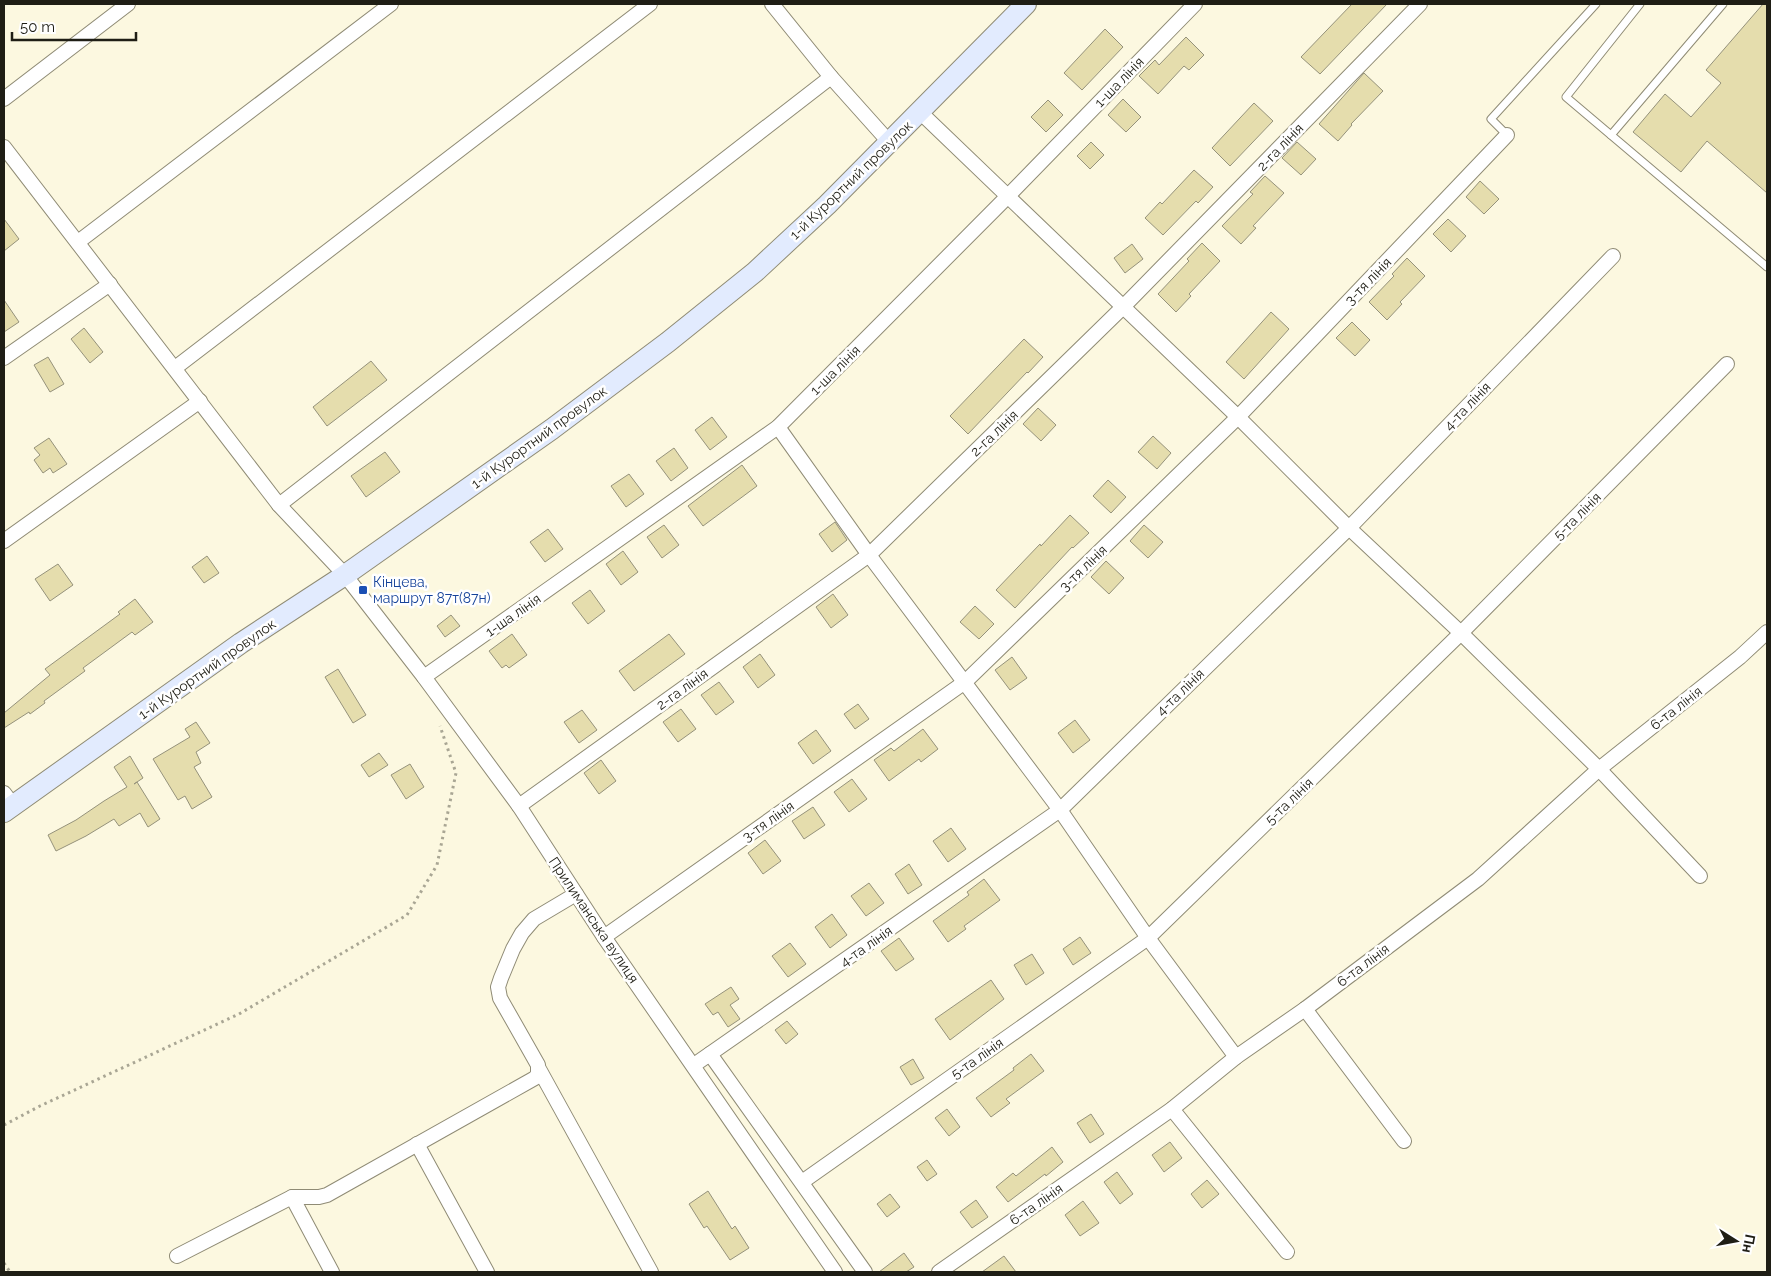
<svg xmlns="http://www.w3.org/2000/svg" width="1771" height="1276" viewBox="0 0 1771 1276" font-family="Raleway,sans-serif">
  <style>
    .building { fill: #e5ddad; stroke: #95927b }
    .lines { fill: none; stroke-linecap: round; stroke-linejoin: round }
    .lane-casing { stroke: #8f8b75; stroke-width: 9 }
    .street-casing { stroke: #8f8b75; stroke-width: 16 }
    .secondary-casing { stroke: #8f8b75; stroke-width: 22 }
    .path { stroke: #a9a694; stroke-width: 3; stroke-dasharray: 2.5 4; stroke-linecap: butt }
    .lane { stroke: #fff; stroke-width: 7 }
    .street { stroke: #fff; stroke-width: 14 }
    .secondary { stroke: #e2ebfe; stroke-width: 20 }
    .transit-dot { fill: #1a4fb4; stroke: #fff; stroke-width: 2 }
    .labels { text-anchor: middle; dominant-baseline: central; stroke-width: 5; stroke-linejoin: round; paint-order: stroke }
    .street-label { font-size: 14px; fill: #1f1e15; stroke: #fff }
    .transit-label { font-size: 14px; fill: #164399; stroke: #fff; text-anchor: start }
  </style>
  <rect width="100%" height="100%" fill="#fcf8e0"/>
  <g class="building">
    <path d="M1352,4H1387L1320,74L1301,57Z"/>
    <path d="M1763,4H1767V193L1707,141L1681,172L1633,132L1665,94L1691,117L1721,83L1706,70Z"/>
    <path d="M1105,29L1123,47L1082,90L1064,73Z"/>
    <path d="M1186,37L1204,55L1189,70L1184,66L1158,94L1139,76L1155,60L1159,65Z"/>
    <path d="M1364,73L1383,91L1351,124L1352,125L1338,141L1319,124Z"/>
    <path d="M1123,99L1141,117L1126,132L1108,115Z"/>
    <path d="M1048,100L1063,115L1046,132L1031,117Z"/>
    <path d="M1254,103L1273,121L1230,166L1212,148Z"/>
    <path d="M1091,142L1104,155L1090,169L1077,156Z"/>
    <path d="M1297,142L1316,159L1301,175L1282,158Z"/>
    <path d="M1194,170L1213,187L1198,203L1196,201L1163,235L1145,218L1160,202L1162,204Z"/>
    <path d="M1265,176L1284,193L1253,226L1256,228L1241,244L1222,226L1253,194L1250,192Z"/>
    <path d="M1480,181L1499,199L1484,214L1466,197Z"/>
    <path d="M4,219L19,239L4,251Z"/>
    <path d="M1448,219L1466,236L1451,252L1433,234Z"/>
    <path d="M1202,243L1220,261L1189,294L1191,296L1176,312L1158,294L1189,261L1187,259Z"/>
    <path d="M1132,244L1143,259L1125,273L1114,258Z"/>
    <path d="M1407,258L1425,276L1400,302L1402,304L1387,320L1369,302L1394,276L1392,274Z"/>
    <path d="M4,300L19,322L4,332Z"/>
    <path d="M1271,312L1289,329L1244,379L1226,362Z"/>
    <path d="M1352,322L1370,340L1355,356L1336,338Z"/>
    <path d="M84,328L103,352L90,363L71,339Z"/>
    <path d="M1024,339L1043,357L1028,373L1027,372L968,434L950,416Z"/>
    <path d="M48,357L64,384L50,392L34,365Z"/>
    <path d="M371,361L387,380L327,426L313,407Z"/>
    <path d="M1038,408L1056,425L1041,441L1023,424Z"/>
    <path d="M712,417L727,437L710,450L695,430Z"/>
    <path d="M1153,436L1171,453L1157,469L1138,452Z"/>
    <path d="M49,438L67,464L53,473L50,468L43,473L34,460L40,455L34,448Z"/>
    <path d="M674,448L688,468L671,481L656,461Z"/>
    <path d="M385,452L400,472L366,497L351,476Z"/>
    <path d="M742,465L757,486L703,526L688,506Z"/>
    <path d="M629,474L644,494L626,507L611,486Z"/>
    <path d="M1108,480L1126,497L1111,513L1093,496Z"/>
    <path d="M1070,515L1089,533L1073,548L1072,547L1015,608L996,590L1040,544L1041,546Z"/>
    <path d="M835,522L847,540L832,552L819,534Z"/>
    <path d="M664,525L679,545L662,558L647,537Z"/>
    <path d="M1144,525L1163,542L1148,558L1130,541Z"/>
    <path d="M548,529L563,549L545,562L530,542Z"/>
    <path d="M623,551L638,572L621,585L606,564Z"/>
    <path d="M207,556L219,573L204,583L192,567Z"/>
    <path d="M1106,561L1124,578L1109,594L1091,577Z"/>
    <path d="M58,564L73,585L50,601L35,579Z"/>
    <path d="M590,590L605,611L588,624L572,603Z"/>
    <path d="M833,594L848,615L831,628L816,607Z"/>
    <path d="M135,599L153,622L135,635L132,632L83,668L85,671L44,701L45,703L30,714L29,712L4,728V713L50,675L45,669L120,614L118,612Z"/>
    <path d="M975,606L994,624L979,639L960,622Z"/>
    <path d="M451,615L460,626L445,637L437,626Z"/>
    <path d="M512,634L527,655L509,668L506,665L502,668L489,651Z"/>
    <path d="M669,634L685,654L634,691L619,671Z"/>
    <path d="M760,654L775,675L758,688L743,667Z"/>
    <path d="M1012,657L1027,678L1010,690L995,670Z"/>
    <path d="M338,669L366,715L353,723L325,677Z"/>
    <path d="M719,682L734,702L716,715L701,695Z"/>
    <path d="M858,704L869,719L855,729L844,714Z"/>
    <path d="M681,709L696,729L678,742L663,722Z"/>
    <path d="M582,710L597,730L579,743L564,722Z"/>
    <path d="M1075,720L1090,740L1073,753L1058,733Z"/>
    <path d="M196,722L210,743L196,752L201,763L194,767L212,797L192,809L185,796L178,800L153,759L190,737L185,729Z"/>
    <path d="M923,729L938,749L921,762L919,759L889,781L874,760L891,748L894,751Z"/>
    <path d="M816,730L831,751L813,764L798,743Z"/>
    <path d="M379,753L388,765L369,777L361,765Z"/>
    <path d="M130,756L143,778L134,784L137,782L160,819L148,827L140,813L119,826L114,819L86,836L56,851L48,835L76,820L104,801L127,787L114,767Z"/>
    <path d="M601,760L616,781L599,794L584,773Z"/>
    <path d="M410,764L424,787L406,799L391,775Z"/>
    <path d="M852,779L867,799L849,812L834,792Z"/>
    <path d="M813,807L825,825L804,839L792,821Z"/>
    <path d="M951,828L966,849L948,862L933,841Z"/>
    <path d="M765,840L781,861L763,874L748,853Z"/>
    <path d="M909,864L922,885L908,894L895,874Z"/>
    <path d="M984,879L1000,900L964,926L966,929L948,942L933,921L969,895L967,892Z"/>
    <path d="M869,883L884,903L866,916L851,896Z"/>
    <path d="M832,914L847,935L830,948L815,927Z"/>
    <path d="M1080,937L1091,953L1073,965L1063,949Z"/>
    <path d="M899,938L914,959L896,971L881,951Z"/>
    <path d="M790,943L806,964L788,977L772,956Z"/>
    <path d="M1032,954L1044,973L1026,985L1014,965Z"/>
    <path d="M991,980L1004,999L950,1040L935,1019Z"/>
    <path d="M731,987L739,999L730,1005L740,1019L728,1027L718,1012L713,1015L705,1004Z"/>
    <path d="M787,1021L798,1034L786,1044L775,1030Z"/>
    <path d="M1031,1054L1044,1071L1006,1099L1010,1103L991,1117L976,1098L1014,1070L1013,1068Z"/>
    <path d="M913,1059L924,1078L911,1085L900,1067Z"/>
    <path d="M947,1109L960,1127L949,1136L935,1118Z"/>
    <path d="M1091,1114L1104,1134L1090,1143L1077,1123Z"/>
    <path d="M1170,1142L1182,1158L1164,1172L1152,1155Z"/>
    <path d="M1052,1147L1063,1162L1046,1176L1045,1174L1008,1202L996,1187L1013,1173L1016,1176Z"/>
    <path d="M927,1160L937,1174L927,1181L917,1167Z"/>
    <path d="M1117,1172L1133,1194L1120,1204L1104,1182Z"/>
    <path d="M1207,1180L1219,1194L1202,1208L1191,1194Z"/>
    <path d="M708,1191L732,1229L735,1226L749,1248L730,1260L707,1226L704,1228L689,1204Z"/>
    <path d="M890,1194L900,1207L887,1217L877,1204Z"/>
    <path d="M976,1200L988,1217L972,1228L960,1212Z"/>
    <path d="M1083,1201L1099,1223L1080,1236L1065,1215Z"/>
    <path d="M904,1253L914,1267L906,1272H879Z"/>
    <path d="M1004,1256L1016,1272H982Z"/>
  </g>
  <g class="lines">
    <defs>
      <g id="lane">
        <path d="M1640,4L1566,97L1767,267"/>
        <path d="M1507,135L1491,119L1596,4"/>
        <path d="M1611,135L1723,4"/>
      </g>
      <g id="street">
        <path d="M772,4L831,77L890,143"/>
        <path d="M4,99L128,4"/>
        <path d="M920,112L1238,417L1349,528L1461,633L1599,769L1700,876"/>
        <path d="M4,147L279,505L345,575L424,677L519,806L604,937L835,1272"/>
        <path d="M78,242L391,4"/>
        <path d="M4,358L110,284"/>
        <path d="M175,368L650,4"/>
        <path d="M778,427L869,555L1060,810L1148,938L1236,1057"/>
        <path d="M279,505L831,77"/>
        <path d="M4,541L200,401"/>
        <path d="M424,677L778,427L1008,196L1195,4"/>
        <path d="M4,793L13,805"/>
        <path d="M519,806L869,555L1122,308L1420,4"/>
        <path d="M604,937L965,682L1238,417L1507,135"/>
        <path d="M1305,1009L1404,1141"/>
        <path d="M710,1054L865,1272"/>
        <path d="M694,1065L1060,810L1349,528L1613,256"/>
        <path d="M539,1069L651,1272"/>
        <path d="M1172,1109L1287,1252"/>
        <path d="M417,1144L487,1272"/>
        <path d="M802,1182L1148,938L1461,633L1727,364"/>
        <path d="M292,1197L332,1272"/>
        <path d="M177,1256L292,1197H319L327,1195L535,1078L538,1074V1065L500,998L498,987L501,978L513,949L522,933L534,919L576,894"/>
        <path d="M939,1272L1172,1109L1236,1057L1305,1009L1478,879L1599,769L1740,657L1767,632"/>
      </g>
      <path id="secondary" d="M4,812L241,643L345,575L552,429L668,342L755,272L827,205L1026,4"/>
    </defs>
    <use href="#lane" class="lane-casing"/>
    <use href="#street" class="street-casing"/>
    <use href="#secondary" class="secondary-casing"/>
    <g class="path">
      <path d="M4,1125L40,1106L239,1014L407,915L437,865L456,773L440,726"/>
      <path d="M4,1263L10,1272"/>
    </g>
    <use href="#lane" class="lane"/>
    <use href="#street" class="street"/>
    <use href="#secondary" class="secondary"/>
  </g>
  <rect class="transit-dot" x="358" y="585" width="10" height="10" rx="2.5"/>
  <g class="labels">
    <g class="street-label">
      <text transform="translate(1119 82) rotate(-46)">1-ша лінія</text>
      <text transform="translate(1280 147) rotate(-46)">2-га лінія</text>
      <text transform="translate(851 180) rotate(-44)">1-й Курортний провулок</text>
      <text transform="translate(1368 281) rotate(-46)">3-тя лінія</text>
      <text transform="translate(835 370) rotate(-45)">1-ша лінія</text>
      <text transform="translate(1467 406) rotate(-46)">4-та лінія</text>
      <text transform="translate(994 433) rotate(-44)">2-га лінія</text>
      <text transform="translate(539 437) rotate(-36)">1-й Курортний провулок</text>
      <text transform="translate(1577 516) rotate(-45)">5-та лінія</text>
      <text transform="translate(1083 568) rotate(-44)">3-тя лінія</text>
      <text transform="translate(513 615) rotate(-35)">1-ша лінія</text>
      <text transform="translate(207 669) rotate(-35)">1-й Курортний провулок</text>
      <text transform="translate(682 689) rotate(-36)">2-га лінія</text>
      <text transform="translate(1180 692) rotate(-44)">4-та лінія</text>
      <text transform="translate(1676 708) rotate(-38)">6-та лінія</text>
      <text transform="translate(1289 801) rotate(-44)">5-та лінія</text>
      <text transform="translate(768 821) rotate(-35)">3-тя лінія</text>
      <text transform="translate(594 920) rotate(56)">Прилиманська вулиця</text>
      <text transform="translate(866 946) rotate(-35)">4-та лінія</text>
      <text transform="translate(1363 965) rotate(-37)">6-та лінія</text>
      <text transform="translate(977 1058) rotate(-35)">5-та лінія</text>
      <text transform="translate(1036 1204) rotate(-35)">6-та лінія</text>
    </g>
    <g class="transit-label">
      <text x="373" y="582">Кінцева,<tspan x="373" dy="16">маршрут 87т(87н)</tspan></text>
    </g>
  </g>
  <rect width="1771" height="1276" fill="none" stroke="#1f1e15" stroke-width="10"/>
  <g transform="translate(1736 1241) rotate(101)" stroke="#ffffff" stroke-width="4" paint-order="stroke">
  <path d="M0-4L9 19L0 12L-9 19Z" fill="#1f1e15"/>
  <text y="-8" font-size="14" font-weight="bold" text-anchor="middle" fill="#1f1e15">Пн</text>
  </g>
  <path d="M12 32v8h124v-8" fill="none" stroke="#1f1e15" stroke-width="2.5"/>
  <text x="20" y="32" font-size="15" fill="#1f1e15" stroke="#ffffff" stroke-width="4" paint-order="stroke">50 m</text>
</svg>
